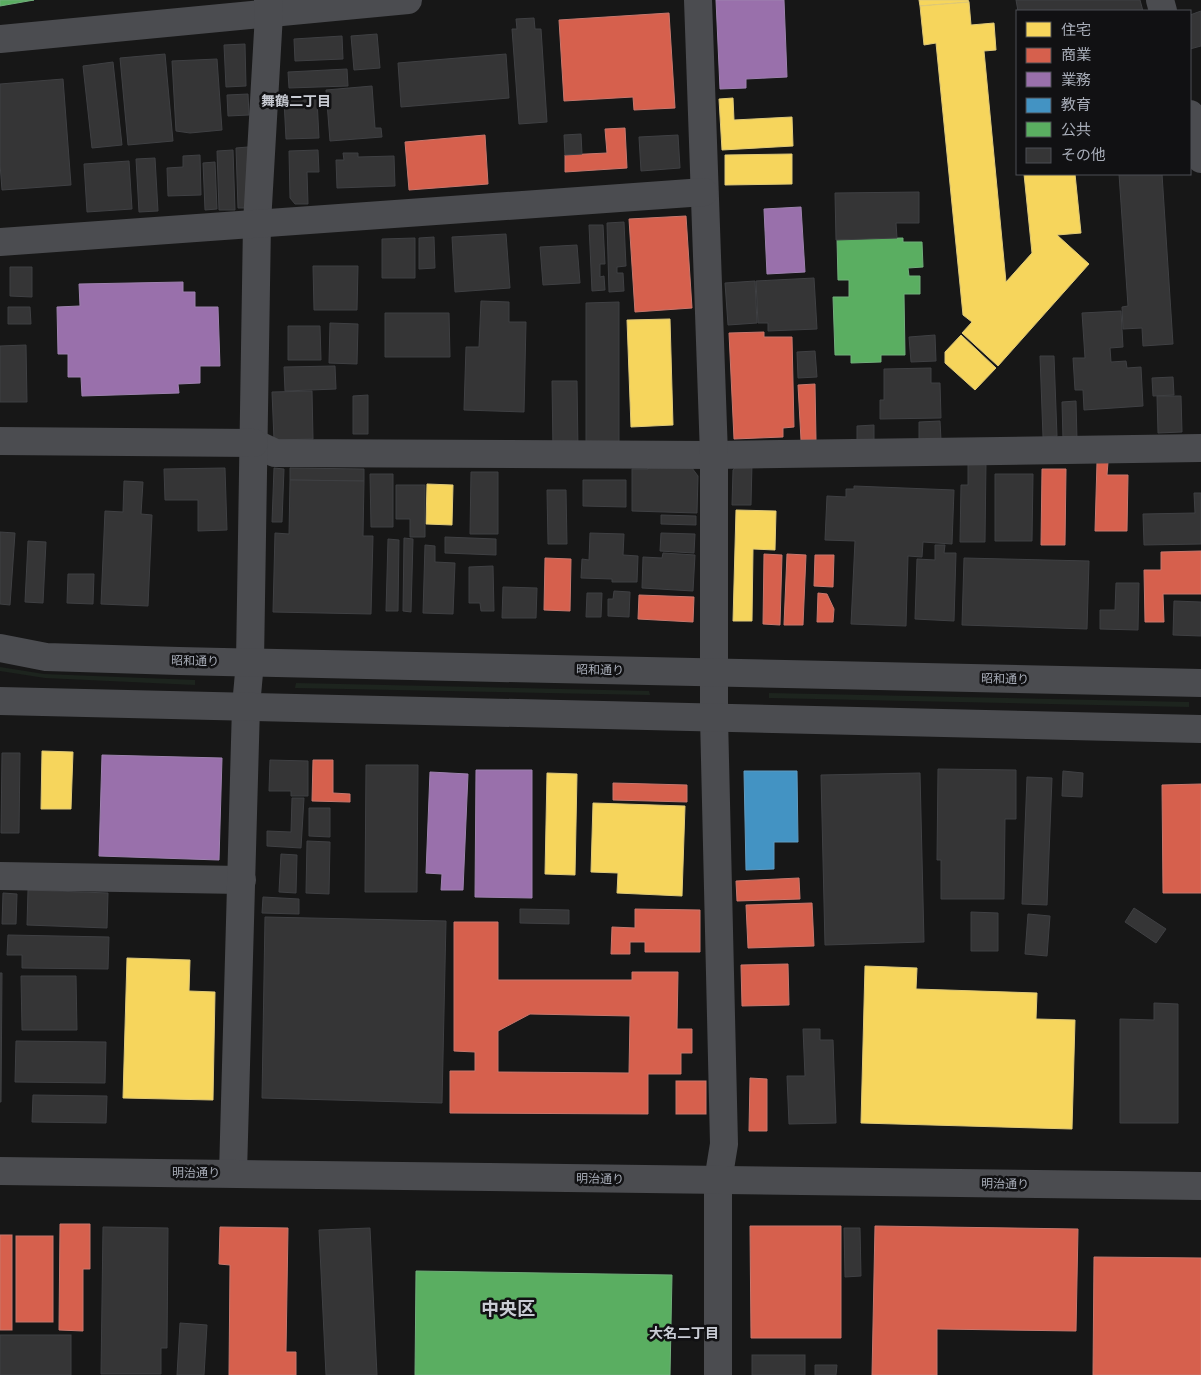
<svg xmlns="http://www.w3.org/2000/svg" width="1201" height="1375" viewBox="0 0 1201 1375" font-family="'Archivo Narrow','Noto Sans JP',sans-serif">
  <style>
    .green { fill: #1d241e }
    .homes { fill: #f6d55c; stroke: #dfc978 }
    .shops { fill: #d6604d; stroke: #c8776d; fill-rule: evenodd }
    .offices { fill: #9970ab; stroke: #9e82af }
    .schools { fill: #4393c3; stroke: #619bc0 }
    .public { fill: #5aae61; stroke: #71ae7b }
    .building { fill: #353536; stroke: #3f4043 }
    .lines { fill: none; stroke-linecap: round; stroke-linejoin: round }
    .minor { stroke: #4b4c50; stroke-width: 28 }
    .tertiary { stroke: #4b4c50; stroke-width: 28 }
    .labels { text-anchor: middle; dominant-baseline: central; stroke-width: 5; stroke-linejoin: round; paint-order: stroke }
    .street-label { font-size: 12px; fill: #a8adb8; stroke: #111113 }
    .neighbourhood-label { font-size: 14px; font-weight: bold; fill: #c9ccd4; stroke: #111113 }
    .district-label { font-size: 18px; font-weight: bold; fill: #c9ccd4; stroke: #111113 }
  </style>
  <rect width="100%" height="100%" fill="#171717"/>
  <g class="green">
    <path d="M0,667L44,674L195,680V685L45,678L0,671Z"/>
    <path d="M296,683L649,691L650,695L295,688Z"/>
    <path d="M769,693L1189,702V707L769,698Z"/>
  </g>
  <g class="homes">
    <path d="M919,0H968L969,2L920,6Z"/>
    <path d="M969,2L971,25L994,23L996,50L984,51L1006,282L1032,253L1024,174H1075L1081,233L1057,235L1089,264L998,366L962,333L972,322L963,315L936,43L924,45L920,6Z"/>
    <path d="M733,98L734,120L792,117L793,146L722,150L719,99Z"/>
    <path d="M792,154V184L725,185V155Z"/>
    <path d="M670,319L673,425L631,427L627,320Z"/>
    <path d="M961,335L996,368L975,390L945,363V352Z"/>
    <path d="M427,484L453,485L452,525L426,524Z"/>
    <path d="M736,510L776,511L775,550L753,549L752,621H733Z"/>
    <path d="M42,751L73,752L71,809H41Z"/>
    <path d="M547,773L577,774L575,875L545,874Z"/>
    <path d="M593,803L685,806L682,896L617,893L618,873L591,872Z"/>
    <path d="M127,958L190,960L189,991L215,992L213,1100L123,1098Z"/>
    <path d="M865,966L917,968L916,989L1037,993L1036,1019L1075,1020L1072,1129L861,1123Z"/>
  </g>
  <g class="shops">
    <path d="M669,13L675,108L634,110L633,97L564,101L559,20Z"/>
    <path d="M625,128L627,168L565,172V155L607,153L605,129Z"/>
    <path d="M485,135L488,184L409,190L405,142Z"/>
    <path d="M686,216L692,308L635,312L629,219Z"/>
    <path d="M764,332V337H792L794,427L783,428V437L734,439L729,333Z"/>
    <path d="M815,384L816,440H801L798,385Z"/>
    <path d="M1097,462H1108L1107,475H1128L1127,531H1095Z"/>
    <path d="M1042,469H1066L1065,545H1041Z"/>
    <path d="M1201,551V594H1163L1164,622H1145L1144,570H1161V552Z"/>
    <path d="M764,554L782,555L780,625L763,624Z"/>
    <path d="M787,554L806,555L803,625H784Z"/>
    <path d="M815,555H834L833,587L814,586Z"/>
    <path d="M545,558L571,559L570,611L544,610Z"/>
    <path d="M818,593L827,594L834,609L833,622H817Z"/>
    <path d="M639,595L694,597L693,622L638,619Z"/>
    <path d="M313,760H333V793L350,794V802L312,801Z"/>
    <path d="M613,783L687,785V802L613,800Z"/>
    <path d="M1201,784V893H1163L1162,785Z"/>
    <path d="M799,878L800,899L737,901L736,881Z"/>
    <path d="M812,903L814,946L748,948L746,905Z"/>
    <path d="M635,909L700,910V952H645V942H630V954H611L612,927L635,928Z"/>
    <path d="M454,922H498V980H632V972H678L677,1029H692V1053H681V1074H648V1114L450,1113V1071H475V1052L454,1051ZM530,1014L630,1016L629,1073L498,1072V1031Z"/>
    <path d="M788,964L789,1005L742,1006L741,965Z"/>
    <path d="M750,1078L767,1079V1131H749Z"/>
    <rect x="676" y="1081" width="30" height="33"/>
    <path d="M60,1224H90V1269H83V1331L59,1330Z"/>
    <path d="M750,1226H841V1338H751Z"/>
    <path d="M875,1226L1078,1229L1076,1331L937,1329V1375H872Z"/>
    <path d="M220,1227L288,1228L286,1352H296V1375H229L230,1265L219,1264Z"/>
    <rect x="0" y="1235" width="12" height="95"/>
    <rect x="16" y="1236" width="37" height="86"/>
    <path d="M1094,1257L1201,1258V1375H1093Z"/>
  </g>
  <g class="offices">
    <path d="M716,0H784L787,77L746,79V88L720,89Z"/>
    <path d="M801,207L805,272L767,274L764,209Z"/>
    <path d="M183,282V292H195V307H218L220,366H200V383L178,384L179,393L82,396L81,377H68V354H58L57,307L80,306L79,284Z"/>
    <path d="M102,755L222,758L219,860L99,856Z"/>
    <path d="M476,770H532V898L475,897Z"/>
    <path d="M430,772L468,774L463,890H441L442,874L426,873Z"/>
  </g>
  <path class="schools" d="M744,771H797L798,842H774V869L746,870Z"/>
  <g class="public">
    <path d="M0,0H34L0,6Z"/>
    <path d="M903,238V242H922L923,267L908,268L909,276H920V294H904L905,355H881V362L851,363V355H835L833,297H849V280H838L837,239Z"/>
    <path d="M416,1271L672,1275L670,1375H415Z"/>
  </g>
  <g class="building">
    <path d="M1016,0H1140L1143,11H1018Z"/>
    <path d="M1201,11V46L1190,49V15Z"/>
    <path d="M534,18L535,29H541L547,122L519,124L512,29H517L516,19Z"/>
    <path d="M377,34L380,68L354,70L351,36Z"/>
    <path d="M342,36L343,59L295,61L294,39Z"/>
    <path d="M245,44L246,86L226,87L224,45Z"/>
    <path d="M165,54L173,141L128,145L120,58Z"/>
    <path d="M506,54L509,98L401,107L398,63Z"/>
    <path d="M217,59L222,130L190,133L176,131L172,61Z"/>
    <path d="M113,62L122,145L92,148L83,66Z"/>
    <path d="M347,69L348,86L289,88L288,72Z"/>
    <path d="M63,79L71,185L2,190L0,164V84Z"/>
    <path d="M372,86L375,128H381L382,137L330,141L326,90Z"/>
    <path d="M248,94L249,115L228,116L227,95Z"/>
    <path d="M317,99L319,138L286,139L284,100Z"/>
    <path d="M581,134L582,154L565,155L564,135Z"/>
    <path d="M678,135L680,168L641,171L639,137Z"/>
    <path d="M248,147L245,208H238L236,148Z"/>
    <path d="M233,150L235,210H219L217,151Z"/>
    <path d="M318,150L319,172H307L308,204H295L290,198L289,151Z"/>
    <path d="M343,153H358V157L394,156L395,186L337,188L336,160H344Z"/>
    <path d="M200,155L201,195L168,196L167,168L183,167V156Z"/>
    <path d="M155,158L158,211L139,212L136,159Z"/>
    <path d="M129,161L132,209L87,212L84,164Z"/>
    <path d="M215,162L217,209L205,210L203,163Z"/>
    <path d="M1119,174H1162L1173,344L1143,346L1142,328L1123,329L1122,307L1128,306Z"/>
    <path d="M919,192V223H896L897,238L836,240L835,193Z"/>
    <path d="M624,222L626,266L617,267V273H623L624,291L609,292L607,223Z"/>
    <path d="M589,225H603L605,264H600V277L604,276L605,290L592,291Z"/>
    <path d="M506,234L510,288L455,292L452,237Z"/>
    <path d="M434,237L435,268L419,269V238Z"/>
    <path d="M415,238V278H382V239Z"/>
    <path d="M577,245L580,283L543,285L540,247Z"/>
    <path d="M313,266H358L357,310H314Z"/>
    <path d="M10,267H32V297L10,296Z"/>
    <path d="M814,278L817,329L768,331V323H758L756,281Z"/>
    <path d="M755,281L757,323L728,325L725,283Z"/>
    <path d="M481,301L509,302V322H526L524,412L464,410L466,347H479Z"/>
    <path d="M619,302V445H586V303Z"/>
    <path d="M8,307H30L31,324H8Z"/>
    <path d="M1121,311L1123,347L1110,348L1111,362L1126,361L1127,368L1141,367L1143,406L1084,410L1083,390H1075L1073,358H1085L1082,313Z"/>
    <path d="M385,313H449L450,357H385Z"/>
    <path d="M330,323L358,324L357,364L329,363Z"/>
    <path d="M288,326H320L321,360H288Z"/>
    <path d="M935,335L936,361L911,362L909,337Z"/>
    <path d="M26,345L27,402H0V346Z"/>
    <path d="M815,351L817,377L798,378L797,352Z"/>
    <path d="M1040,356H1054L1057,436L1043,437Z"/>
    <path d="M335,366L336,389L285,391L284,367Z"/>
    <path d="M931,368V383H940L941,418L880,419V400H884V369Z"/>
    <path d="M1173,377L1174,395L1153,396L1152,378Z"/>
    <path d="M552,381H577L578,450H553Z"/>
    <path d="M312,391L313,439L274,440L272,392Z"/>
    <path d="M368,395V434H353V396Z"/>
    <path d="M1157,396H1181L1182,432L1158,433Z"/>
    <path d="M1076,401L1077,440H1063L1062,402Z"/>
    <path d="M940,421L941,440H919V422Z"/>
    <path d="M874,425V443H857V426Z"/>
    <path d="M968,460L986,461L985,542H960L961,485H968Z"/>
    <path d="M647,462L689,464L698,476L697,513L632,511V469H648Z"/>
    <path d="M739,463H752L751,505H732L733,470Z"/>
    <path d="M225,468L227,530L198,531V500H165L164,469Z"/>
    <path d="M274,468L284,469L282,522H272Z"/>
    <path d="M290,468L364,469V481L290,480Z"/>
    <path d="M471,472H498V534H470Z"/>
    <path d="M370,474H393V527H371Z"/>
    <path d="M995,474H1033L1032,541H995Z"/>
    <path d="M290,480L364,481L363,536H373L371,614L273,612L275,533L289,534Z"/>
    <path d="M583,480H626V507L583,506Z"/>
    <path d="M124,481L143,482L141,514L152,515L148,606L101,604L105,511L123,512Z"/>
    <path d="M396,485H425V537H410V519H396Z"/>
    <path d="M854,486L954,490L952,544L923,542L922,557L908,556L906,626L851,624L855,541L825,540L827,496L846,497V489H854Z"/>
    <path d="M547,490H566L567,544H548Z"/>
    <path d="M1194,493H1201V544L1144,545L1143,514L1195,513Z"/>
    <path d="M661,515L696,516V525L661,524Z"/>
    <path d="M0,532L15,533L10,605L0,604Z"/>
    <path d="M590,533L624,534L623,555L638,556L637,582H612V579L581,578L582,559L589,560Z"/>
    <path d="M661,533L695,534L694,553L660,551Z"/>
    <path d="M445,537L496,539V555L445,553Z"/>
    <path d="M404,538L413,539L411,612L403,611Z"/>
    <path d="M388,539L399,540L398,611H386Z"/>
    <path d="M28,541L46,542L43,603L25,602Z"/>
    <path d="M425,545L435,546V562L455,563L453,614L423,613Z"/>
    <path d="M935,545H945L944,553H956L954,621L915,619L917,559L935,560Z"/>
    <path d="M663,553L695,555L693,591L642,588L643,557L662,558Z"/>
    <path d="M964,558L1089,561L1087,629L962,625Z"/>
    <path d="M493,566L494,611H481L480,603H469V567Z"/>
    <path d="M68,574H94L93,604L67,603Z"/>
    <path d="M1116,583H1139L1138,630L1100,629V610H1115Z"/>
    <path d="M503,587L537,588L536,618H502Z"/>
    <path d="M614,591L630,592L629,617L608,616V599H613Z"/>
    <path d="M587,593H602L601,617H586Z"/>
    <path d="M1174,601L1201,602V636L1173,635Z"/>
    <path d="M2,753H20L19,833H1Z"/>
    <path d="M270,760L308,761V796H291V791H269Z"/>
    <path d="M366,765H418L417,892H365Z"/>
    <path d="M938,769L1016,770V819H1005L1004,899H941V860H937Z"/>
    <path d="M1063,771L1083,773L1082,797L1062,796Z"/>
    <path d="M920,773L924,942L825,945L821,775Z"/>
    <path d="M1027,777L1052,778L1047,905L1022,904Z"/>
    <path d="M292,798H304L301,848L267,846V831L291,832Z"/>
    <path d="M309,808H330V837L309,836Z"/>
    <path d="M307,841L330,842L329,894L306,893Z"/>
    <path d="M281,854L297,855L296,893L279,892Z"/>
    <path d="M28,890L108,893L107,928L27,925Z"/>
    <path d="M3,893L17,894L16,924H2Z"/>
    <path d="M263,897L299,899V914L262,913Z"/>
    <path d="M1134,908L1166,929L1156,943L1125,922Z"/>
    <path d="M520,909L569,910V924L520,923Z"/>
    <path d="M971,912L998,913V951H971Z"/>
    <path d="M1028,914L1050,916L1047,956L1025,954Z"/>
    <path d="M265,917L446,921L442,1103L262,1098Z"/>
    <path d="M8,935L109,937L108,969L22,968V955H7Z"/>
    <path d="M0,973H2L1,1102H0Z"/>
    <path d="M21,976H76L77,1030H22Z"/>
    <path d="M1154,1003L1178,1004V1123H1120V1019L1154,1020Z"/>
    <path d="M803,1029H820V1040H833L836,1123L789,1124L787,1076H805Z"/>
    <path d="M16,1041L106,1042L105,1083L15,1082Z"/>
    <path d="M33,1095L107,1096L106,1123L32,1122Z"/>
    <path d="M103,1227L168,1228L167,1348H161V1374H101Z"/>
    <path d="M370,1228L377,1375H326L319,1230Z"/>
    <path d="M844,1228H860L861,1276L845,1277Z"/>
    <path d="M180,1323L207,1325L204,1375H177Z"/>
    <rect x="0" y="1335" width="71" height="40"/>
    <rect x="752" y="1355" width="53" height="20"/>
    <path d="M815,1365H837L836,1375H815Z"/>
  </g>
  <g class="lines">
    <g class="minor">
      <path d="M1160,0L1163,11"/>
      <path d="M0,39L408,0"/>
      <path d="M1190,114L1201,159"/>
      <path d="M254,443L275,453L714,455L1201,448"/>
      <path d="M0,876L242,880"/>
      <path d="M233,1173L246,706L250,662L257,223L269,14L268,0"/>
    </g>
    <g class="tertiary">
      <path d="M698,0L714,455V717L724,1144L718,1181V1375"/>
      <path d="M0,242L704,192"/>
      <path d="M0,441L254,443"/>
      <path d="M0,648L46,657L179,661L1201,683"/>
      <path d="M0,701L1201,729"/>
      <path d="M0,1171L1201,1186"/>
    </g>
  </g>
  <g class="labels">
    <g class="street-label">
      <text transform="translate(195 661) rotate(1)">昭和通り</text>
      <text transform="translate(600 670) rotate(1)">昭和通り</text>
      <text transform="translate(1005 679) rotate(1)">昭和通り</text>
      <text x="196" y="1173">明治通り</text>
      <text transform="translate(600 1179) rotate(1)">明治通り</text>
      <text transform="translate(1005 1184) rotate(1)">明治通り</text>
    </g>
    <g class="neighbourhood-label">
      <text x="296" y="101">舞鶴二丁目</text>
      <text x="684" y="1333">大名二丁目</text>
    </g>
    <g class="district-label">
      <text x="508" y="1308">中央区</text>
    </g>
  </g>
  <rect x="1016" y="10" width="175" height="165" fill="#111113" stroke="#4d4f55"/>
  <rect x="1026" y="22" width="25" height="15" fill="#f6d55c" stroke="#4d4f55"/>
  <text x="1061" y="35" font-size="15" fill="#a8adb8">住宅</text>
  <rect x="1026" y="48" width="25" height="15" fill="#d6604d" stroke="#4d4f55"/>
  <text x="1061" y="60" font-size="15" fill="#a8adb8">商業</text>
  <rect x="1026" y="72" width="25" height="15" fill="#9970ab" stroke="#4d4f55"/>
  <text x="1061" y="85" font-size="15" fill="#a8adb8">業務</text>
  <rect x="1026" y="98" width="25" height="15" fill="#4393c3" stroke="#4d4f55"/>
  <text x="1061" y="110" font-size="15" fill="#a8adb8">教育</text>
  <rect x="1026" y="122" width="25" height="15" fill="#5aae61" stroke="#4d4f55"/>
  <text x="1061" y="135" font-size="15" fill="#a8adb8">公共</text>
  <rect x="1026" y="148" width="25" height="15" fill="#353536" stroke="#4d4f55"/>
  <text x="1061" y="160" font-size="15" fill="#a8adb8">その他</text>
</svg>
